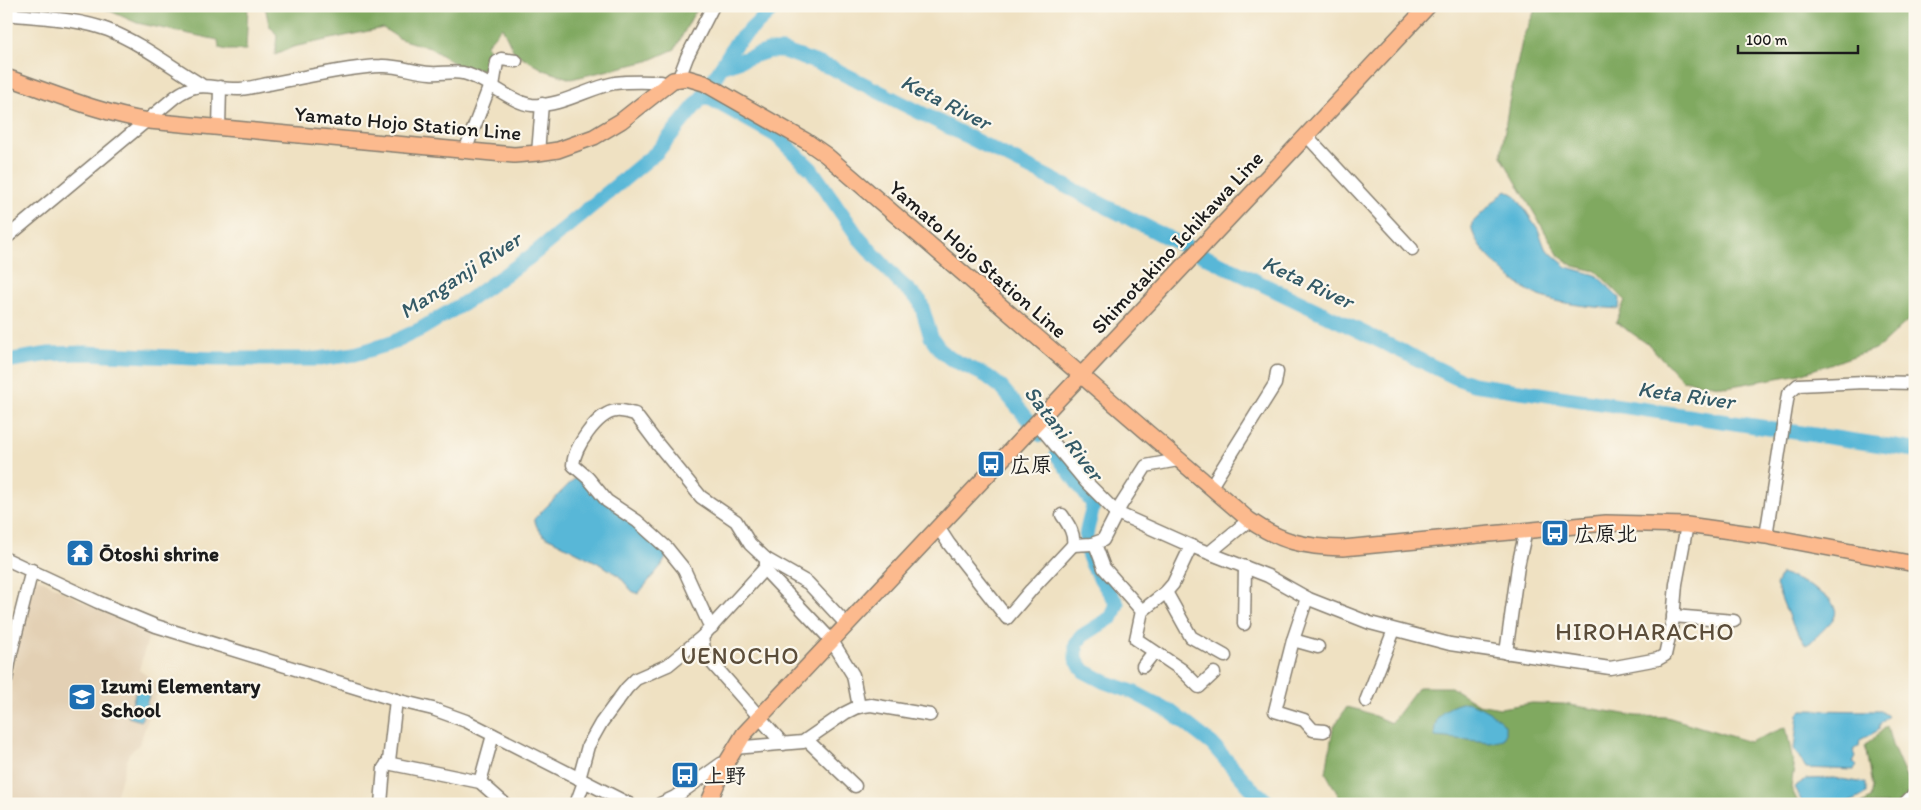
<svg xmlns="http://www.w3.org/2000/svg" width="1921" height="810" viewBox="0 0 1921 810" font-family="Itim,'Klee One',sans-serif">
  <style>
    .built { fill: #e3d0b4 }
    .forest { fill: #80a960; stroke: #4e623e }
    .water { fill: #58b7d7; stroke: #3a6a7a }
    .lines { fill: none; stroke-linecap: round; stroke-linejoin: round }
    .river { stroke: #58b7d7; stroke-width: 15 }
    .minor-casing { stroke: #867e6f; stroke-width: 15 }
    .major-casing { stroke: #867e6f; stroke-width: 18 }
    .minor { stroke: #fff; stroke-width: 12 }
    .major { stroke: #fcba8e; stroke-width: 15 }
    .labels { text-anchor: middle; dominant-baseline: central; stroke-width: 4.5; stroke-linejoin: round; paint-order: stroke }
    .street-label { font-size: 21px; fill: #1c1c1c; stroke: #fbf7ec }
    .poi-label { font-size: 21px; font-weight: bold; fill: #1c1c1c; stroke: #fbf7ec; text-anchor: start }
    .water-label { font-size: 22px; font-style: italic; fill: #345a67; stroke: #fbf7ec }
    .quarter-label { font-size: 24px; letter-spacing: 1px; fill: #5b4d3a; stroke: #fbf7ec }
  </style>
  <rect width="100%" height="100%" fill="#fbf7ec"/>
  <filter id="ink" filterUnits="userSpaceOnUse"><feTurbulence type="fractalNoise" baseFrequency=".02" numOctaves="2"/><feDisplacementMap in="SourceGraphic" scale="10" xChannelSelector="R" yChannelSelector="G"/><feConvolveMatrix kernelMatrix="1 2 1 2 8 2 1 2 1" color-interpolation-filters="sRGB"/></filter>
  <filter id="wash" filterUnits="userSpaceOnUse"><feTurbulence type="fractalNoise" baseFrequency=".0096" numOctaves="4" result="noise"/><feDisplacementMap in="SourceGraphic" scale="20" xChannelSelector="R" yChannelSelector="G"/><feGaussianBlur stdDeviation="1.12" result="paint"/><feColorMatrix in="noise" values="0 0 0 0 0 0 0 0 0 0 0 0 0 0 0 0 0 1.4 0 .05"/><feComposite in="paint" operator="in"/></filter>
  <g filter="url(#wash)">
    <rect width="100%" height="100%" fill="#efe1c2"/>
    <path class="built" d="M38,578L91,606L135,627L150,631L139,670L160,685L139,745L129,753L114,804L97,802L96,804H6V708L17,646L35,581Z"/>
    <g class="forest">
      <path d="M99,6H248L246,50H227L219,48L218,40L137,23Z"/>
      <path d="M265,6H698L675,49L648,61L571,79L544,70L514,52L502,27L487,44L494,70L462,68L430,48L400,39L383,28L293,47L275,55L277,35L269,25Z"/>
      <path d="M1537,6H1915V314L1878,348L1800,374L1726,387L1682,380L1649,345L1616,322L1625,300L1596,271L1574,266L1559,256L1501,156L1509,102L1523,37Z"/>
      <path d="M1418,687H1451L1478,704L1500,708L1532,703L1564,704L1636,716L1667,717L1750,742L1786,727L1794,767L1791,788L1799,804H1343L1326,773L1333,728L1347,707L1363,711L1391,723Z"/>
      <path d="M1887,726L1892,745L1915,798V804H1862L1870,799L1872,787L1865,746Z"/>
    </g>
    <g class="water">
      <path d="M1506,190L1515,195L1538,229L1545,248L1567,267L1596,275L1620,298L1619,309C1593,307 1551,304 1529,291C1514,282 1500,269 1488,256C1481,248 1470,234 1472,223Z"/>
      <path d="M576,477H581L633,523L662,550L666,557L662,565L638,594L632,591L619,576L602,565L543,535L537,527L534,519Z"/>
      <path d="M1781,574C1794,578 1842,597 1835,616C1833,621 1816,637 1811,642L1806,645L1790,620L1776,585Z"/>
      <path d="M137,688L150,692L141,721L128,717Z"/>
      <path d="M1466,702C1477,704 1498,716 1505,725V735L1503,739L1490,742L1435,737C1432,716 1446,706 1466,702Z"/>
      <path d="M1802,710L1881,711L1888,716L1880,725L1879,730L1860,740L1859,746L1853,750L1856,756L1853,762L1857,766L1854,770L1806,768L1794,749L1798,714Z"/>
      <path d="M1834,778L1866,783V793C1849,808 1825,804 1803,804L1794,787L1806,779Z"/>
    </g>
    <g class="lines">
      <g class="river">
        <path d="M721,67L768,51H783L832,68L1208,258L1459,379L1473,384L1915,450"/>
        <path d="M704,95L777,136L811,169L859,238L897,280L920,301L931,337L941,351L951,359L987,376L1001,387L1041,435"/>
        <path d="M6,361L49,354L85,353L215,359H318L355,354L389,344L421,329L469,300L530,257L657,152L704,95L736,43L776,6"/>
        <path d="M1057,455L1093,504C1092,516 1086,527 1086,539C1085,562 1106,585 1117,604L1112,617L1082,636L1076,645V659L1084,671L1105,682L1133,692L1171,712L1212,744L1250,787L1270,804"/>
      </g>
    </g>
  </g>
  <g filter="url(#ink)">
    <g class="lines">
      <defs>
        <g id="minor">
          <path d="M6,14C40,18 76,18 108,30C141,43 170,66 200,84L201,86"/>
          <path d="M679,78L687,57L713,6"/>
          <path d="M493,86L497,62L501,59L516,61"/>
          <path d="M219,128L220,87"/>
          <path d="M1306,135L1412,249"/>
          <path d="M465,151L490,85"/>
          <path d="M538,153L542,104"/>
          <path d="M6,238L175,97C201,78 211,90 240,89C251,88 262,85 273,83C307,77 347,67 381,66C397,65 414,72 430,73C441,74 452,71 463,73C486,78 511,103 532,105C561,107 588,88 615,83C630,81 646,82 661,82L666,85"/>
          <path d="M1037,423L1086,482L1117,513L1191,546L1268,576L1309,599L1370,623L1450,644L1610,668L1658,659L1665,655L1673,619L1676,584L1687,525"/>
          <path d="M1210,488L1275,384L1277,372"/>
          <path d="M938,527L949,544L1007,618L1031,590L1073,545C1075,533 1068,524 1062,515"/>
          <path d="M1766,536L1788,394L1798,385L1865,382L1915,383"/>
          <path d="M1095,544L1104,568L1142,611L1136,639L1182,670L1199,687L1214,673"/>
          <path d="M1073,545L1092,544L1103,540L1121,505L1146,466L1178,460"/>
          <path d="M1209,553L1249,520"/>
          <path d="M6,559L98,602L156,626L396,700L433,709L466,721L629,804"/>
          <path d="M764,569L832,641L853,675L859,707"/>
          <path d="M1166,592L1191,637L1225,656"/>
          <path d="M1307,598L1293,640L1275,711L1304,720L1313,730L1324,731"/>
          <path d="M1142,611L1166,592L1173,584L1191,546"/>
          <path d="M1673,616L1734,621"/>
          <path d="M1244,624L1245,567"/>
          <path d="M712,627L709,624L684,569L667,548L637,521L607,501L588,478L573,465C574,448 597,413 616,411C621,410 630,413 635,414L656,442L701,497L736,521L750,544L766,559L808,583L847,625"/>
          <path d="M702,637L705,655L783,744"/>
          <path d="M1293,640L1318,647"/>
          <path d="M1506,653L1518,566L1526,530"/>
          <path d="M1143,666L1154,652"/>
          <path d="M6,681L11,653L32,570"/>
          <path d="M1366,701L1394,630"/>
          <path d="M807,740L855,786"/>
          <path d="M734,748L803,742L845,713L857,707L871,705L930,715"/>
          <path d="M387,763L480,782L505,804"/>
          <path d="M579,779L588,746L601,723L627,688L636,679L668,665L702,637L766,567V559"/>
          <path d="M480,782L493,735"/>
          <path d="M381,804L384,768L389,761L396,700"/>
          <path d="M576,804L584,782"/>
          <path d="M660,804L675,797L721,764L724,767"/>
          <path d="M1904,804L1915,793"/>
        </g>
        <g id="major">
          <path d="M6,77C53,93 100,113 149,121L514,155L538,153L558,150L594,137L621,121L673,80L687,78L704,83L806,141L826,155L1249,520C1281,542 1304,547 1343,548L1606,523L1687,525L1766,536L1915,564"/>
          <path d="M708,804L724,767L744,734L1428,6"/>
        </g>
      </defs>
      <use href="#minor" class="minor-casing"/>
      <use href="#major" class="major-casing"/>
      <use href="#minor" class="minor"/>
      <use href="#major" class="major"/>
    </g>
  </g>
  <defs>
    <symbol id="bus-square" viewBox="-11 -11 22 22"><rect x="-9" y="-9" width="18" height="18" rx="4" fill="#1f6fb2" stroke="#fbf7ec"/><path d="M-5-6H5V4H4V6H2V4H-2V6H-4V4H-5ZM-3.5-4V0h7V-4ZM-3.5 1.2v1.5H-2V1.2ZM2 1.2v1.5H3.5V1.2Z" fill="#fff"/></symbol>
    <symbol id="temple-square" viewBox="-11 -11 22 22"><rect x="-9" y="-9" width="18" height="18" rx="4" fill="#1f6fb2" stroke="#fbf7ec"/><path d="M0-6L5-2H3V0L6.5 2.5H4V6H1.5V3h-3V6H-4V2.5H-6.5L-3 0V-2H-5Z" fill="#fff"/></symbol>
    <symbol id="school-square" viewBox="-11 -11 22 22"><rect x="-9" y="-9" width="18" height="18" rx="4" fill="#1f6fb2" stroke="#fbf7ec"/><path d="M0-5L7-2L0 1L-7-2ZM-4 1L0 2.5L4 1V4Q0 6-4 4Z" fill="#fff"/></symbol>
  </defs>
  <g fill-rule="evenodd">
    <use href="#bus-square" x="975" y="448" width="32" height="32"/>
    <use href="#bus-square" x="1539" y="517" width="32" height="32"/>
    <use href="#temple-square" x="64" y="537" width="32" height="32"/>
    <use href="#school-square" x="66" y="681" width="32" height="32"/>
    <use href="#bus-square" x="669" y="759" width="32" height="32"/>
  </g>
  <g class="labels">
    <g class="street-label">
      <text transform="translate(408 123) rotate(5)">Yamato Hojo Station Line</text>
      <text transform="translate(1177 242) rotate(-47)">Shimotakino Ichikawa Line</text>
      <text transform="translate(978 259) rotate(41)">Yamato Hojo Station Line</text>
    </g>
    <g class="poi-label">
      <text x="1010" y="464">広原</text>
      <text x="1574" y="533">広原北</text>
      <text x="99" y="553">Ōtoshi shrine</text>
      <text x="101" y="685">Izumi Elementary<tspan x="101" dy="24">School</tspan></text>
      <text x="704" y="775">上野</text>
    </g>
    <g class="water-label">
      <text transform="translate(946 102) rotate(27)">Keta River</text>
      <text transform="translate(460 275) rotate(-33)">Manganji River</text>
      <text transform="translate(1308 282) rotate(25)">Keta River</text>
      <text transform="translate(1686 395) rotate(8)">Keta River</text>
      <text transform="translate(1064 433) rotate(52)">Satani River</text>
    </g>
    <g class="quarter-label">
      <text x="1645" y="631">HIROHARACHO</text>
      <text x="740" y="655">UENOCHO</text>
    </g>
  </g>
  <rect width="1921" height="810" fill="none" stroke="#fbf7ec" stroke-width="25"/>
  <path d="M1738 45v8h120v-8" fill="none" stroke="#1c1c1c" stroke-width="2.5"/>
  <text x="1746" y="45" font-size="15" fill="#1c1c1c" stroke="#fbf7ec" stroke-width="4" paint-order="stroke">100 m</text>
</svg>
